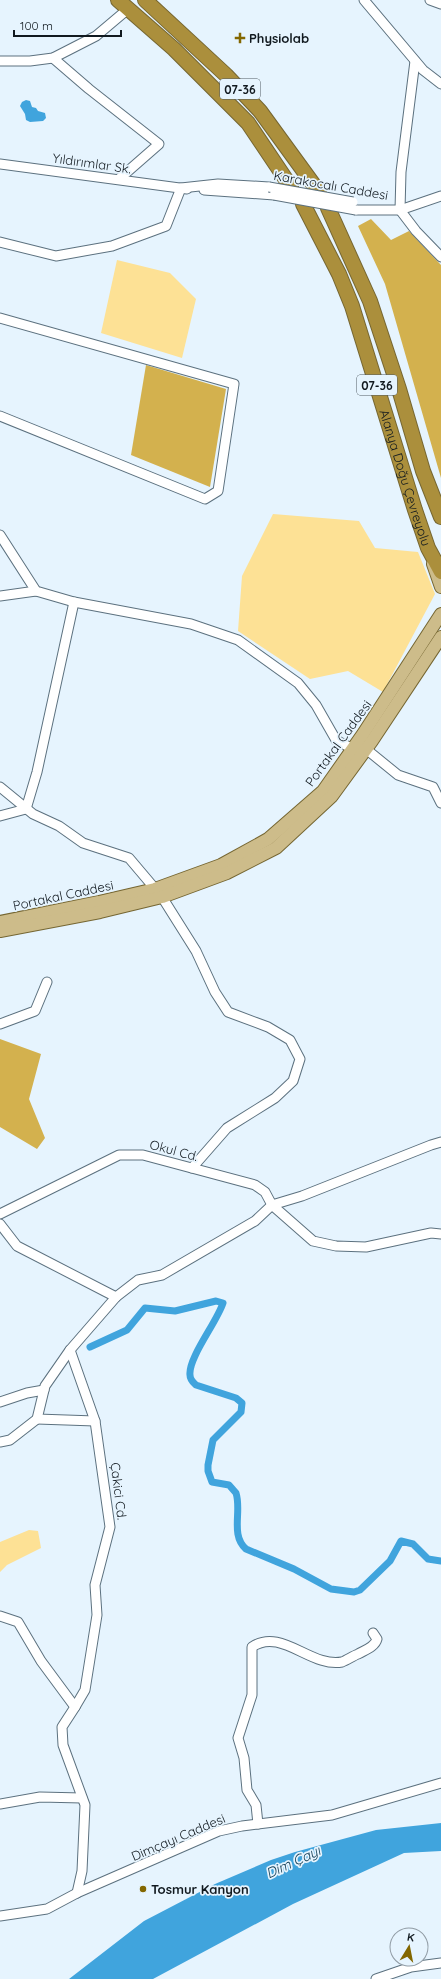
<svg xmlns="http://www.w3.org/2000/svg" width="441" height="1979" viewBox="0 0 441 1979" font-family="Quicksand,sans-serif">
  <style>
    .green { fill: #fde195 }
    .forest { fill: #d3b14e }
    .water { fill: #40a4dd }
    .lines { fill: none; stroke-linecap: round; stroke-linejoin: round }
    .canal { stroke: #40a4dd; stroke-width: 7 }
    .minor-casing { stroke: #5c717f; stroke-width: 11 }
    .major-casing { stroke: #756632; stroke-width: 14 }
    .highway-casing { stroke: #756632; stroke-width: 16 }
    .minor { stroke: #fff; stroke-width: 9 }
    .major { stroke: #cdbc8a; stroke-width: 12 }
    .highway { stroke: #ab8f3c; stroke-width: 14 }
    .minor-bridge-casing { stroke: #5c717f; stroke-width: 11; stroke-linecap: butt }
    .minor-bridge { stroke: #fff; stroke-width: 9 }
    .poi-dot { fill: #836700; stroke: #e6f4fe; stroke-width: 1.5 }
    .labels { text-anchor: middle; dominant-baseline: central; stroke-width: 3.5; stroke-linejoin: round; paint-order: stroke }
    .shield { fill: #e6f4fe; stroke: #515b62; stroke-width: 1 }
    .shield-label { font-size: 12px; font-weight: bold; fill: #11191f }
    .poi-label { font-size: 13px; font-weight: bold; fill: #11191f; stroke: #e6f4fe; text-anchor: start }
    .street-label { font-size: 13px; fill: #11191f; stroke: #e6f4fe }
    .water-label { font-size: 14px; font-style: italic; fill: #0e3950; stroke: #e6f4fe }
  </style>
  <rect width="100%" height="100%" fill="#e6f4fe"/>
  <g class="green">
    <path d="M117,260L170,273L196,299L182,358L101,333Z"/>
    <path d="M273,514L359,521L375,548L418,552L435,594L383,692L348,671L310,679L238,631L242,576Z"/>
    <path d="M29,1530L38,1531L41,1548L7,1565L0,1572V1542Z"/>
  </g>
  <g class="forest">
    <path d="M371,219L391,240L409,231L441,265V478L385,284L358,226Z"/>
    <path d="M146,365L226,389L210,487L131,455Z"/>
    <path d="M0,1039L41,1054L29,1099L45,1138L37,1149L0,1127Z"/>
  </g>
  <g class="water">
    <path d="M26,100L30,101L32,107L36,108L38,111L45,113L46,118L43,121L30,122L26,120L25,114L20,106L22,102Z"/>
    <path d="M441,1823V1851L404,1853L293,1904L153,1979H69L144,1921L215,1884L271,1860L295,1852L376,1830Z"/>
  </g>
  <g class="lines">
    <path class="canal" d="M90,1347L127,1330L145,1308L175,1311L216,1301L223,1303C217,1322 188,1358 190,1375C190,1380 193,1382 196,1385L236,1398L242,1403L241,1412L213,1440L208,1465V1471L212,1482L229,1485L236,1493C242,1511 230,1535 246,1549L294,1569L331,1589L354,1592L360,1590L390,1561L401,1541L413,1544L428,1559L441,1561"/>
    <defs>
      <g id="minor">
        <path d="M364,0L423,70L441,84"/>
        <path d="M430,0L441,4"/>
        <path d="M53,58L89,89L159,144L119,179"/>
        <path d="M0,61H30L53,58L96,36L128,9"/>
        <path d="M0,164L187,189"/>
        <path d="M204,190L274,195"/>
        <path d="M356,210H400L441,196"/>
        <path d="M400,210L401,172L415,61"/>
        <path d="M400,210L416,231L441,257"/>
        <path d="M0,242L56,256L112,246L166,226L181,188L218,184L269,187"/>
        <path d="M0,318L234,384L218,491L205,499L0,416"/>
        <path d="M0,535L36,591L74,602L191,624L238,640L298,683L316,705L336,740L353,749H366L398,775L433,787L441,803"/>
        <path d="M0,596L36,591"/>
        <path d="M0,787L33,814L59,826L83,843L129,858L162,897L196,951L215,992L228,1012L268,1027L290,1040L300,1059L293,1081L275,1098L227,1128L192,1168"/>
        <path d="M0,816L26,809L37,772L74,602"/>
        <path d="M0,1024L35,1011L47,982"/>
        <path d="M0,1214L119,1155H143L255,1185L265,1192L272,1205L313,1241L336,1246L366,1247L431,1233L441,1234"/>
        <path d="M0,1224L17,1246L116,1297"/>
        <path d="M70,1350L95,1421L110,1527L95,1585L97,1615L85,1690L75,1707"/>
        <path d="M0,1402L27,1393L44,1390"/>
        <path d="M37,1419L95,1421"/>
        <path d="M0,1442L10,1440L37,1419L45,1386L70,1350L116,1297L138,1280L162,1275L255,1221L272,1205L302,1196L431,1145L441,1142"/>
        <path d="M0,1616L18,1622L41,1661L75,1707L62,1727L63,1745L85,1805L82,1871L77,1893"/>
        <path d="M0,1804L40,1797L82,1798"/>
        <path d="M258,1824L256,1805L247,1790L244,1758L238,1738L252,1695V1647C281,1627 311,1668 342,1662C347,1660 353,1656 358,1654C365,1650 375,1647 377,1639L373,1633"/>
        <path d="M0,1916L47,1909L77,1893L219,1831L242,1826L332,1815L441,1783"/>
        <path d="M376,1979L411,1967L441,1963"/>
      </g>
      <g id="major">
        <path d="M433,564L441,587"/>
        <path d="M0,922L99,902L155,889L221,865L268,839L323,791L363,734L441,614"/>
        <path d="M0,931L100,912L162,897L227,873L276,848L332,796L372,741L441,637"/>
      </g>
      <g id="highway">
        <path d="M118,0L174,49L248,123L291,187"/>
        <path d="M145,0L226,75L260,111L319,192"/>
        <path id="s1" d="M303,204L339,274L352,306L415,510L428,548L441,572"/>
        <path d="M328,208L370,301L399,389L423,471L441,517"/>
      </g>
    </defs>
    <use href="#minor" class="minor-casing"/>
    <use href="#major" class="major-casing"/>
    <use href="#highway" class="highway-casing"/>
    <use href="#minor" class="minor"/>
    <use href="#major" class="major"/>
    <use href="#highway" class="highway"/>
    <defs>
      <g id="minor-bridge">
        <path d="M269,187L353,202"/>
        <path d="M274,195L356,210"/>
      </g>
    </defs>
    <use href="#minor-bridge" class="minor-bridge-casing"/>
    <use href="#minor-bridge" class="minor-bridge"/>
  </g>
  <g class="poi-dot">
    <path d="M238 32h4v4h4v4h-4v4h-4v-4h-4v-4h4z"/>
    <circle cx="143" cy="1889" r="4"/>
  </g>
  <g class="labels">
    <g class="shield">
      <rect x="220" y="79" width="40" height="20" rx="3"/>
      <rect x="357" y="375" width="40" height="20" rx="3"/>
    </g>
    <g class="shield-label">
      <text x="240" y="89">07-36</text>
      <text x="377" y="385">07-36</text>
    </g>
    <g class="poi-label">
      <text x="249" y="38">Physiolab</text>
      <text x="151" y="1889">Tosmur Kanyon</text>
    </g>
    <g class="street-label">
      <text transform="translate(92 163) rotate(8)">Yıldırımlar Sk.</text>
      <text transform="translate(331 185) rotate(10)">Karakocalı Caddesi</text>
      <text stroke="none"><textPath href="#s1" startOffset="293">Alanya Doğu Çevreyolu</textPath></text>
      <text transform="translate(338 743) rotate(-54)">Portakal Caddesi</text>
      <text transform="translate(63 895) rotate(-12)">Portakal Caddesi</text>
      <text transform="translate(174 1150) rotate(15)">Okul Cd.</text>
      <text transform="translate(119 1491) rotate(83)">Çakici Cd.</text>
      <text transform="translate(178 1837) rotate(-23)">Dimçayı Caddesi</text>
    </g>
    <g class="water-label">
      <text transform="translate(293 1862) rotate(-25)">Dim Çayı</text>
    </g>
  </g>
  <g transform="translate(409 1947) rotate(10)"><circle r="19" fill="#e6f4fe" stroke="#919ca5"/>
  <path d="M0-3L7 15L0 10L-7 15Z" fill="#836700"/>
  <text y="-6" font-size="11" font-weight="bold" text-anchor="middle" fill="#11191f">K</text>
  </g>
  <path d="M14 30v6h107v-6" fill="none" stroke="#11191f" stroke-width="2"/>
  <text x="20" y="30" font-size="12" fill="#11191f" stroke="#e6f4fe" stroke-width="3" paint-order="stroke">100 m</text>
</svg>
